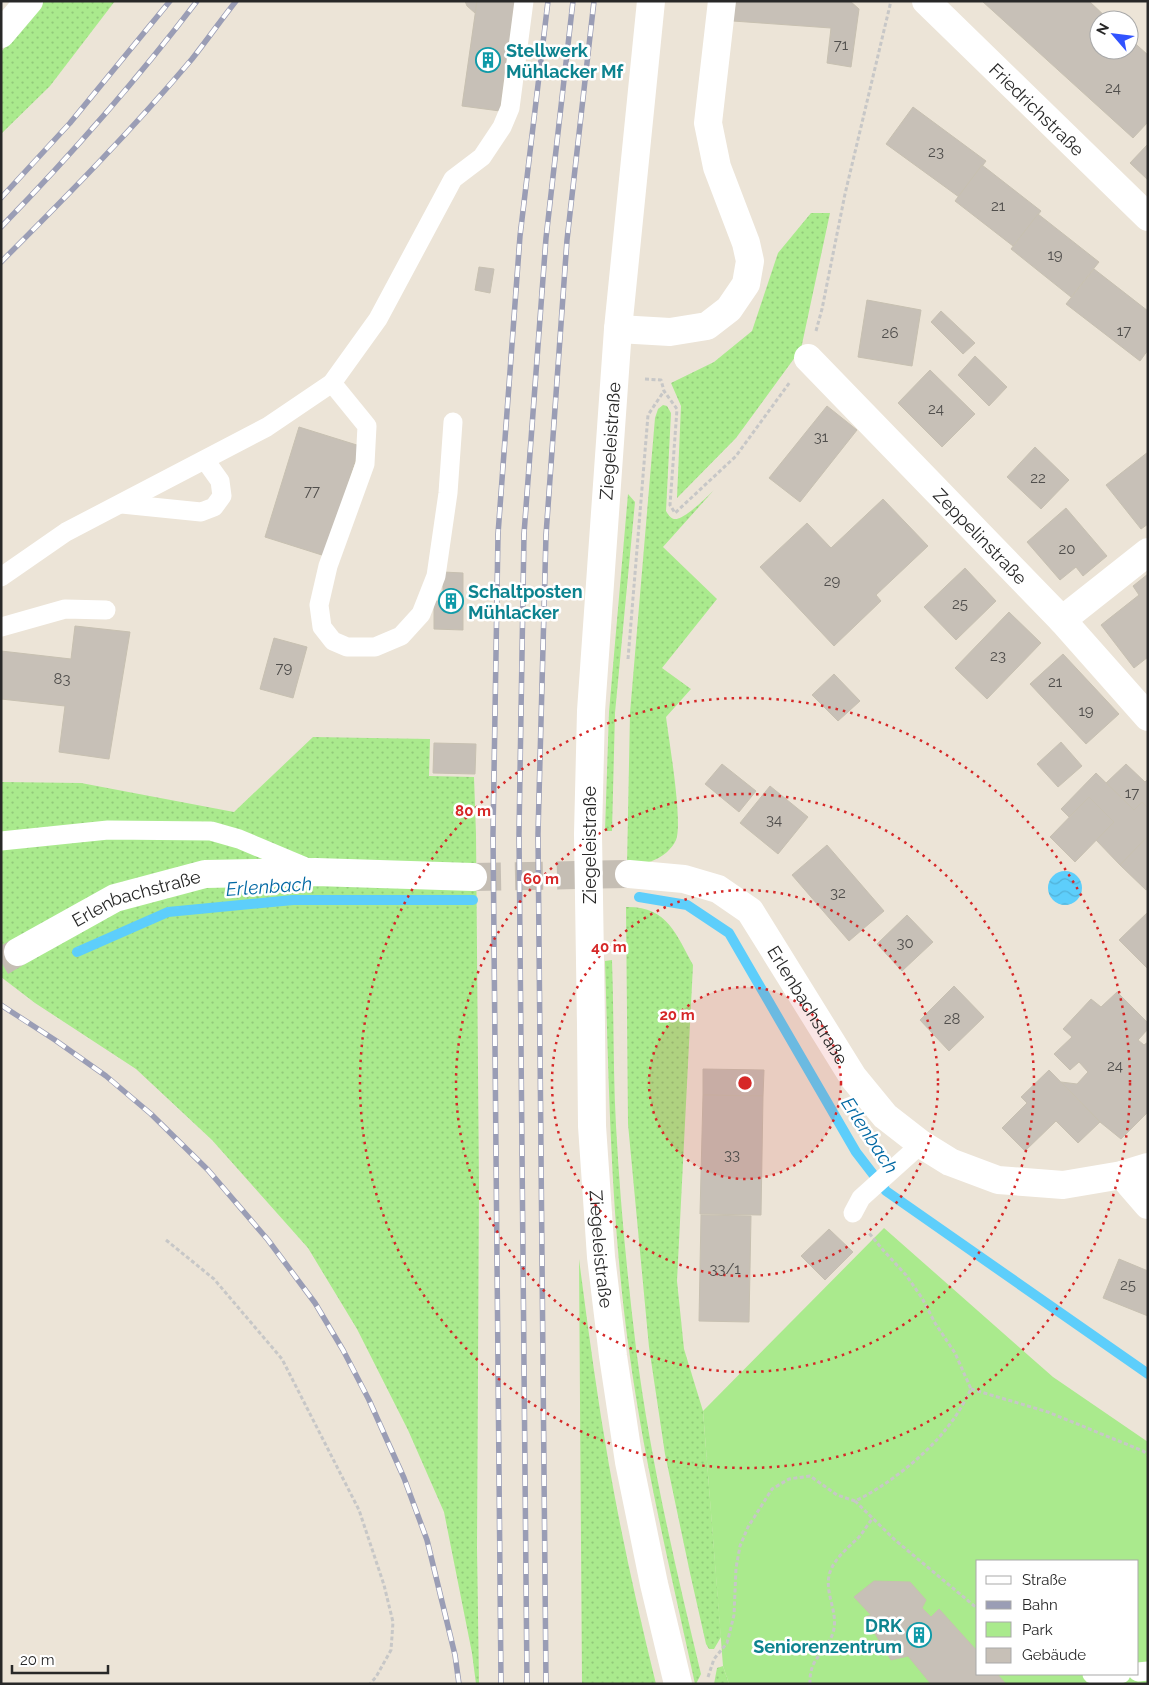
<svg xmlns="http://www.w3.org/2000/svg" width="1149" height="1685" viewBox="0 0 1149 1685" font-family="Raleway,sans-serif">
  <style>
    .grass { fill: url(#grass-dots) }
    .park { fill: #aaea8d; fill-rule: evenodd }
    .water { fill: url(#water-waves) }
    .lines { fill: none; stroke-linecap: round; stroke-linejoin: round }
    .stream { stroke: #5dcefb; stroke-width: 10 }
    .building { fill: #c7c0b7; stroke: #c7c0b1 }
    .street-tunnel { stroke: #c5beb4; stroke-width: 28; stroke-dasharray: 28 14; stroke-linecap: butt }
    .path { stroke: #c7c7c7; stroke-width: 3; stroke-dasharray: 4 2.5; stroke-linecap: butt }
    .lane { stroke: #fff; stroke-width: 19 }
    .street { stroke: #fff; stroke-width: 28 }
    .secondary { stroke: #fff; stroke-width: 28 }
    .rail-casing { stroke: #9a9db5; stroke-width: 5.5 }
    .rail { stroke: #fff; stroke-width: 4; stroke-dasharray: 11; stroke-linecap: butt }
    .ring { fill: none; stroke: #d62828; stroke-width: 2.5; stroke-dasharray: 2.5 5 }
    .labels { text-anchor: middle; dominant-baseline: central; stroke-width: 5; stroke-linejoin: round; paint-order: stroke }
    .number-label { font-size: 15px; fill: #504e4c }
    .culture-label { font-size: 18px; font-weight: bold; fill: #0d838f; stroke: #fff; text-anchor: start }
    .street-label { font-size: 18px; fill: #282828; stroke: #fff }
    .water-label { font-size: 19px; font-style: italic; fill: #0068a3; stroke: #fff }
    .centre { fill: #d62828; stroke: #fff; stroke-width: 2.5 }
    .ring-label { font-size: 15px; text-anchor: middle; font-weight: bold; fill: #d62828; stroke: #fff; stroke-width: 5; stroke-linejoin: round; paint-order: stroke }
  </style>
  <defs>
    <pattern id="grass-dots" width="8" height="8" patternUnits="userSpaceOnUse" patternTransform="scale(1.25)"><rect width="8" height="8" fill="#aaea8d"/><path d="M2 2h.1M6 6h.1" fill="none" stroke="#92c97a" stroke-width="1.8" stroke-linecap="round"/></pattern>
    <pattern id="water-waves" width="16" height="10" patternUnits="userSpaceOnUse" patternTransform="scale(1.25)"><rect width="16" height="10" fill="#5dcefb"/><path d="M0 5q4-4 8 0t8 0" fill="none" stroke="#51b1d7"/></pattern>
  </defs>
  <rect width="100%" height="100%" fill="#ece4d7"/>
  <g class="grass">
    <path d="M44,1H115L50,86L1,134V52Z"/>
    <path d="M811,213H830L801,349L736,438L677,498L681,406L671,383L714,362L752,331L778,253Z"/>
    <path d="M663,405L667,406L671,413L666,511C668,514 670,518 674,519C683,521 707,497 714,490L663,547L717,599L662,668L691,689L666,717C669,740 683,823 676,840C667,859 645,865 627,866L630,713L655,418L658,409Z"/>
    <path d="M628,494L635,502L615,713L612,831H605L609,712Z"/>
    <path d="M313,737L430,739L429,776L474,777L476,834L479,1187L477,1548L479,1684H476L472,1653L444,1512L408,1430L357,1329L308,1248L212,1140L136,1069L35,1003L1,977V782L81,783L234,812Z"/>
    <path d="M626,907C667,906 676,934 693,965L677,1281L684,1349L703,1411L721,1637L714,1649H709L706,1644L690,1573L665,1454L649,1347L628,1124Z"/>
    <path d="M612,960C614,1016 613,1071 616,1126C620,1200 627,1274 636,1348C650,1458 675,1566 701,1674L696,1684H695C671,1573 644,1462 629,1350C611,1221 609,1091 605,961Z"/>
    <path d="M579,1259C588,1328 597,1397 609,1465C622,1539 638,1611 656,1684H582Z"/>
    <path d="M723,1666L729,1684H714L717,1668Z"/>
  </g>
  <path class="park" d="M884,1228L1053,1377L1148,1442V1684H729L723,1666L703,1411ZM978,1561H1138V1674H978Z"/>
  <circle class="water" cx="1065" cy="888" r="17"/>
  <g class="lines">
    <g class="stream">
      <path d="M639,897L687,905L729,933L856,1152L886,1191L1148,1374"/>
      <path d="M77,952L168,912L293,900H473"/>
    </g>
  </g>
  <g class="building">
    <path d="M465,1H477L475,13L467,6Z"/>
    <path d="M477,1H515L500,111L462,106Z"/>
    <path d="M736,1H850L859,9L851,67L827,63L831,28L733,21Z"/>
    <path d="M982,1H1089L1109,20H1099V50H1129V38L1148,55V122L1133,138Z"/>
    <path d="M913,107L986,161L959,197L886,144Z"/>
    <path d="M1148,144V180L1130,163Z"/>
    <path d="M982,165L1041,211L1013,246L955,201Z"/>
    <path d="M1038,214L1099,262L1071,297L1011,249Z"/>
    <path d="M479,267L494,269L490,293L475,290Z"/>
    <path d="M1094,269L1148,311V350L1140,361L1066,304Z"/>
    <path d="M867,300L921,310L912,366L858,357Z"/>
    <path d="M941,311L975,343L963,354L931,322Z"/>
    <path d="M975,356L1007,387L989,406L958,375Z"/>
    <path d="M930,370L975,414L942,447L898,403Z"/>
    <path d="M827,406L857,430L800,502L769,478Z"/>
    <path d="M299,427L360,446L325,556L265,537Z"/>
    <path d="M1035,447L1069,480L1041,509L1007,477Z"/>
    <path d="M1148,452V524L1141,529L1106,485Z"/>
    <path d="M883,499L928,546L876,595L881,601L834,646L760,567L807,523L831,548Z"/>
    <path d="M1066,508L1107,556L1083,576L1076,567L1060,580L1027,542Z"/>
    <path d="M965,568L996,601L956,640L924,607Z"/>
    <path d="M443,572L463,573V630L434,629V601H443Z"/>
    <path d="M1148,574V657L1134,668L1101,625L1139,595L1133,586Z"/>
    <path d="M1009,612L1041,643L987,699L955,668Z"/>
    <path d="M75,626L130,632L109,759L59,752L65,706L1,699V651L71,659Z"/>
    <path d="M274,638L307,647L293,698L260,689Z"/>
    <path d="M1063,654L1119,714L1086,744L1030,684Z"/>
    <path d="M834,674L860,701L838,721L812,695Z"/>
    <path d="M1061,742L1082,766L1058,787L1037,764Z"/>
    <path d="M434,743L476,744L475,774L433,773Z"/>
    <path d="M722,764L756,791L739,812L705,784Z"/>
    <path d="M1126,764L1145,782L1148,779V808L1142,802L1134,810L1106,783Z"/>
    <path d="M1096,773L1134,810L1142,802L1148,808V836L1120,865L1096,840L1114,822L1089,797L1069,817L1061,809Z"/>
    <path d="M770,786L808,817L778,854L740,823Z"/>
    <path d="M1089,797L1114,822L1075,862L1050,837Z"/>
    <path d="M1148,836V889L1146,890L1120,865Z"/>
    <path d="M827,845L884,911L849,941L792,875Z"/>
    <path d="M1148,912V969L1119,940Z"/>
    <path d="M907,915L933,942L902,971L877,944Z"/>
    <path d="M954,986L984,1017L949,1051L920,1020Z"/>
    <path d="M1117,992L1148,1023V1029L1138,1040L1144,1045L1148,1042V1114L1147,1113L1121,1139L1100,1122L1061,1082L1077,1084L1088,1072L1079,1062L1070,1070L1054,1054L1072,1037L1063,1029L1091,999L1101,1007Z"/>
    <path d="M703,1069L764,1070L763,1096L703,1095Z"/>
    <path d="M1049,1070L1100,1122L1078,1143L1056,1121L1025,1151L1002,1128L1027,1103L1021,1097Z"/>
    <path d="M703,1095L763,1096L761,1215L700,1214Z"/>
    <path d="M701,1215L751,1216L749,1322L699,1321Z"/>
    <path d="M829,1229L853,1252L825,1280L801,1256Z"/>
    <path d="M1119,1259L1148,1271V1316L1103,1298Z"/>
    <path d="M874,1581L910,1582L926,1600L922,1608L931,1617L939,1609L978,1652V1674H997L1006,1684H931L908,1656L891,1660L865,1617L871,1615L854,1597Z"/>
  </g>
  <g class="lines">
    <g class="street-tunnel">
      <path d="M473,877L629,874"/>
      <path d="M1,962L18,952"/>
    </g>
    <g class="path">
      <path d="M816,331L822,309L845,194L891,1"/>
      <path d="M645,379L661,380L664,391L677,409L670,505L675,513L736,456L790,382"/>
      <path d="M628,659L648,415L664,391"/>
      <path d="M166,1240L214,1279L282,1359L359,1510L384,1585L393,1622L391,1650L376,1677L370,1684"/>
      <path d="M971,1389L1048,1412L1143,1451L1148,1455"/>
      <path d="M855,1501L895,1540L978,1609"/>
      <path d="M708,1677L714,1659L727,1643L734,1615L736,1568L740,1546L748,1527L772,1489L789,1479L810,1476L837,1495L855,1501C885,1487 925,1456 946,1429C956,1417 964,1403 971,1389L955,1353L935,1323L922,1298L906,1275L883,1250L869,1233"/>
      <path d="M810,1684C809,1657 825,1655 833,1633C839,1613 825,1595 829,1576C832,1560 848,1548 859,1537C864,1531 868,1524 873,1518"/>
    </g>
    <g class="lane">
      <path d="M332,383L367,426L365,464L328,566L319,605L322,627L333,641L347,647H375L401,636L421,614L436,576L448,493L453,422"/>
      <path d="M122,504L201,512L214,507L222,496L220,481L205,460"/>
      <path d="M1,577L66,532L267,427L332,383L378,319L453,179L482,157L502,127L510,108L524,1"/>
      <path d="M1,627L65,609L106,610"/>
      <path d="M1,841L108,830L211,831L239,839L308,868"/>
      <path d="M853,1213L861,1198L921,1144"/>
      <path d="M1138,1672L1148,1671"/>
      <path d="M1092,1674L1101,1676L1121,1674"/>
    </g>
    <g class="street">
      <path id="s1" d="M926,1L1148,217"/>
      <path d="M1,34L29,1"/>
      <path d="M618,329L670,332L707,326L729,309L746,284L750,261L746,243L717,167L708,123L722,1"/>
      <path id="s2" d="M808,358L1062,620L1148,717"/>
      <path d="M1062,620L1148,552"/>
      <path id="s3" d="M629,874L684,879L718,889L750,911L853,1077L885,1116L921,1144L950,1162L998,1180L1063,1185L1122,1175L1148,1167"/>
      <path id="s4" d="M18,952L115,898L205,874L316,872L473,877"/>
      <path d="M1122,1175L1148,1205"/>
    </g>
    <path class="secondary" id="s5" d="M651,1L618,329L591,711L588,834L591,1025L592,1126L601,1257L613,1356L629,1462L654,1584L678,1684"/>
    <defs>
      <g id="rail">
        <path d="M1,198L70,123L170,1"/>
        <path d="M1,227C71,155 136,81 197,1"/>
        <path d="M1,262C67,196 132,130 192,59C207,40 221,20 236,1"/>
        <path d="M1,1005L55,1040L106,1076L151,1114L208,1170L268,1240L315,1303L343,1350L369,1400L404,1478L427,1540L455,1655L459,1684"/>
        <path d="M501,1684L493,834L498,534L520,236L548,1"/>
        <path d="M527,1684L519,834L524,534L546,238L573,1"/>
        <path d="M546,1684L538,834L546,535L567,240L594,1"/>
      </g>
    </defs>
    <use href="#rail" class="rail-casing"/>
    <use href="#rail" class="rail"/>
  </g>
  <circle cx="745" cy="1083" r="96" fill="#d62828" fill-opacity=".12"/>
  <g class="ring">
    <circle cx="745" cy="1083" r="96"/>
    <circle cx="745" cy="1083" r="193"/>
    <circle cx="745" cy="1083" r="289"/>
    <circle cx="745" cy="1083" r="385"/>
  </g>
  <defs>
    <symbol id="building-ring" viewBox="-11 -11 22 22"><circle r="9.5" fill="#fff" stroke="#0f9aa8" stroke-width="1.5"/><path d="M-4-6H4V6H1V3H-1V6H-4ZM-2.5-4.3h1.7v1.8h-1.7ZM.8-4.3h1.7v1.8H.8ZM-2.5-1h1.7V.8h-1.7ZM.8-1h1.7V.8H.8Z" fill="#0f9aa8"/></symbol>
  </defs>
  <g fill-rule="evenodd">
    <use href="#building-ring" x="474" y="46" width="28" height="28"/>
    <use href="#building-ring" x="437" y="587" width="28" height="28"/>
    <use href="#building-ring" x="905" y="1621" width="28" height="28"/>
  </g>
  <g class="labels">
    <g class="number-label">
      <text x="841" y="45">71</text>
      <text x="1113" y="88">24</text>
      <text x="936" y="152">23</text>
      <text x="998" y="206">21</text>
      <text x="1055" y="255">19</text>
      <text x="1124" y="331">17</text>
      <text x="890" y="333">26</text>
      <text x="936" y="409">24</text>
      <text x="821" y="437">31</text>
      <text x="1038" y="478">22</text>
      <text x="312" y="491">77</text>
      <text x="1067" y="549">20</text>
      <text x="832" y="581">29</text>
      <text x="960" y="604">25</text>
      <text x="998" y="656">23</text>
      <text x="284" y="668">79</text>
      <text x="62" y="679">83</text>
      <text x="1055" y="682">21</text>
      <text x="1086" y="711">19</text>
      <text x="1132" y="793">17</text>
      <text x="774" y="820">34</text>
      <text x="838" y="893">32</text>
      <text x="905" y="943">30</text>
      <text x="952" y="1019">28</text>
      <text x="1115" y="1066">24</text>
      <text x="732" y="1155">33</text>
      <text x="725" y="1269">33/1</text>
      <text x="1128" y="1285">25</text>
    </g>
    <g class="culture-label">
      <text x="506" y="50">Stellwerk<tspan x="506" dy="21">Mühlacker Mf</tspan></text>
      <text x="468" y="591">Schaltposten<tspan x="468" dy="21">Mühlacker</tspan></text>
      <text x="902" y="1625" text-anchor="end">DRK<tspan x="902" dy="21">Seniorenzentrum</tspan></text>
    </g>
    <g class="street-label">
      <text stroke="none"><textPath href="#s1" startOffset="155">Friedrichstraße</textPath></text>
      <text transform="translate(610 441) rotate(-86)">Ziegeleistraße</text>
      <text stroke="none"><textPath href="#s2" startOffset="248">Zeppelinstraße</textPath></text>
      <text transform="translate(589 845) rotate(-90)">Ziegeleistraße</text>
      <text stroke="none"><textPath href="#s4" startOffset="131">Erlenbachstraße</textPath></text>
      <text stroke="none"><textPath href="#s3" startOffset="240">Erlenbachstraße</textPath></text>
      <text stroke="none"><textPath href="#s5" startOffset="1251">Ziegeleistraße</textPath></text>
    </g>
    <g class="water-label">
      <text transform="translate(269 886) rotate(-4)">Erlenbach</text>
      <text transform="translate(870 1135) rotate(57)">Erlenbach</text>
    </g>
  </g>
  <circle cx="745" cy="1083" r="8" class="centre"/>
  <g class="ring-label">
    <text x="473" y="816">80 m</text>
    <text x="541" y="884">60 m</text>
    <text x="609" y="952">40 m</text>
    <text x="677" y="1020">20 m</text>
  </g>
  <rect width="1149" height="1685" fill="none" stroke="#282828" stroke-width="5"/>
  <rect x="976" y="1560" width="162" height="115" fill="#ffffff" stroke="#a9a9a9"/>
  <rect x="986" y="1576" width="25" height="8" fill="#ffffff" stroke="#a9a9a9"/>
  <text x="1022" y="1585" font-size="15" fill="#282828">Straße</text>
  <rect x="986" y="1601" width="25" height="8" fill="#9a9db5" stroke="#a9a9a9"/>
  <text x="1022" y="1610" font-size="15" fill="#282828">Bahn</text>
  <rect x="986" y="1622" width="25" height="15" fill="#aaea8d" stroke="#a9a9a9"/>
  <text x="1022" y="1635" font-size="15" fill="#282828">Park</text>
  <rect x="986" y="1648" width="25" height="15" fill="#c7c0b7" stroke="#a9a9a9"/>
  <text x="1022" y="1660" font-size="15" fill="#282828">Gebäude</text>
  <g transform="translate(1114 35) rotate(298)"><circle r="24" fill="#ffffff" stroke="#a9a9a9"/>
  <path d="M0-4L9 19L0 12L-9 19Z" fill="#3153ff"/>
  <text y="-8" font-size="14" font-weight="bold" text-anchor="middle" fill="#282828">N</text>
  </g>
  <path d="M12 1665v8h96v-8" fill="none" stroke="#282828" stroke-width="2.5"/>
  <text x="20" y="1665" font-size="15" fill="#282828" stroke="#ffffff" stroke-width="4" paint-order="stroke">20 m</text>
</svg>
